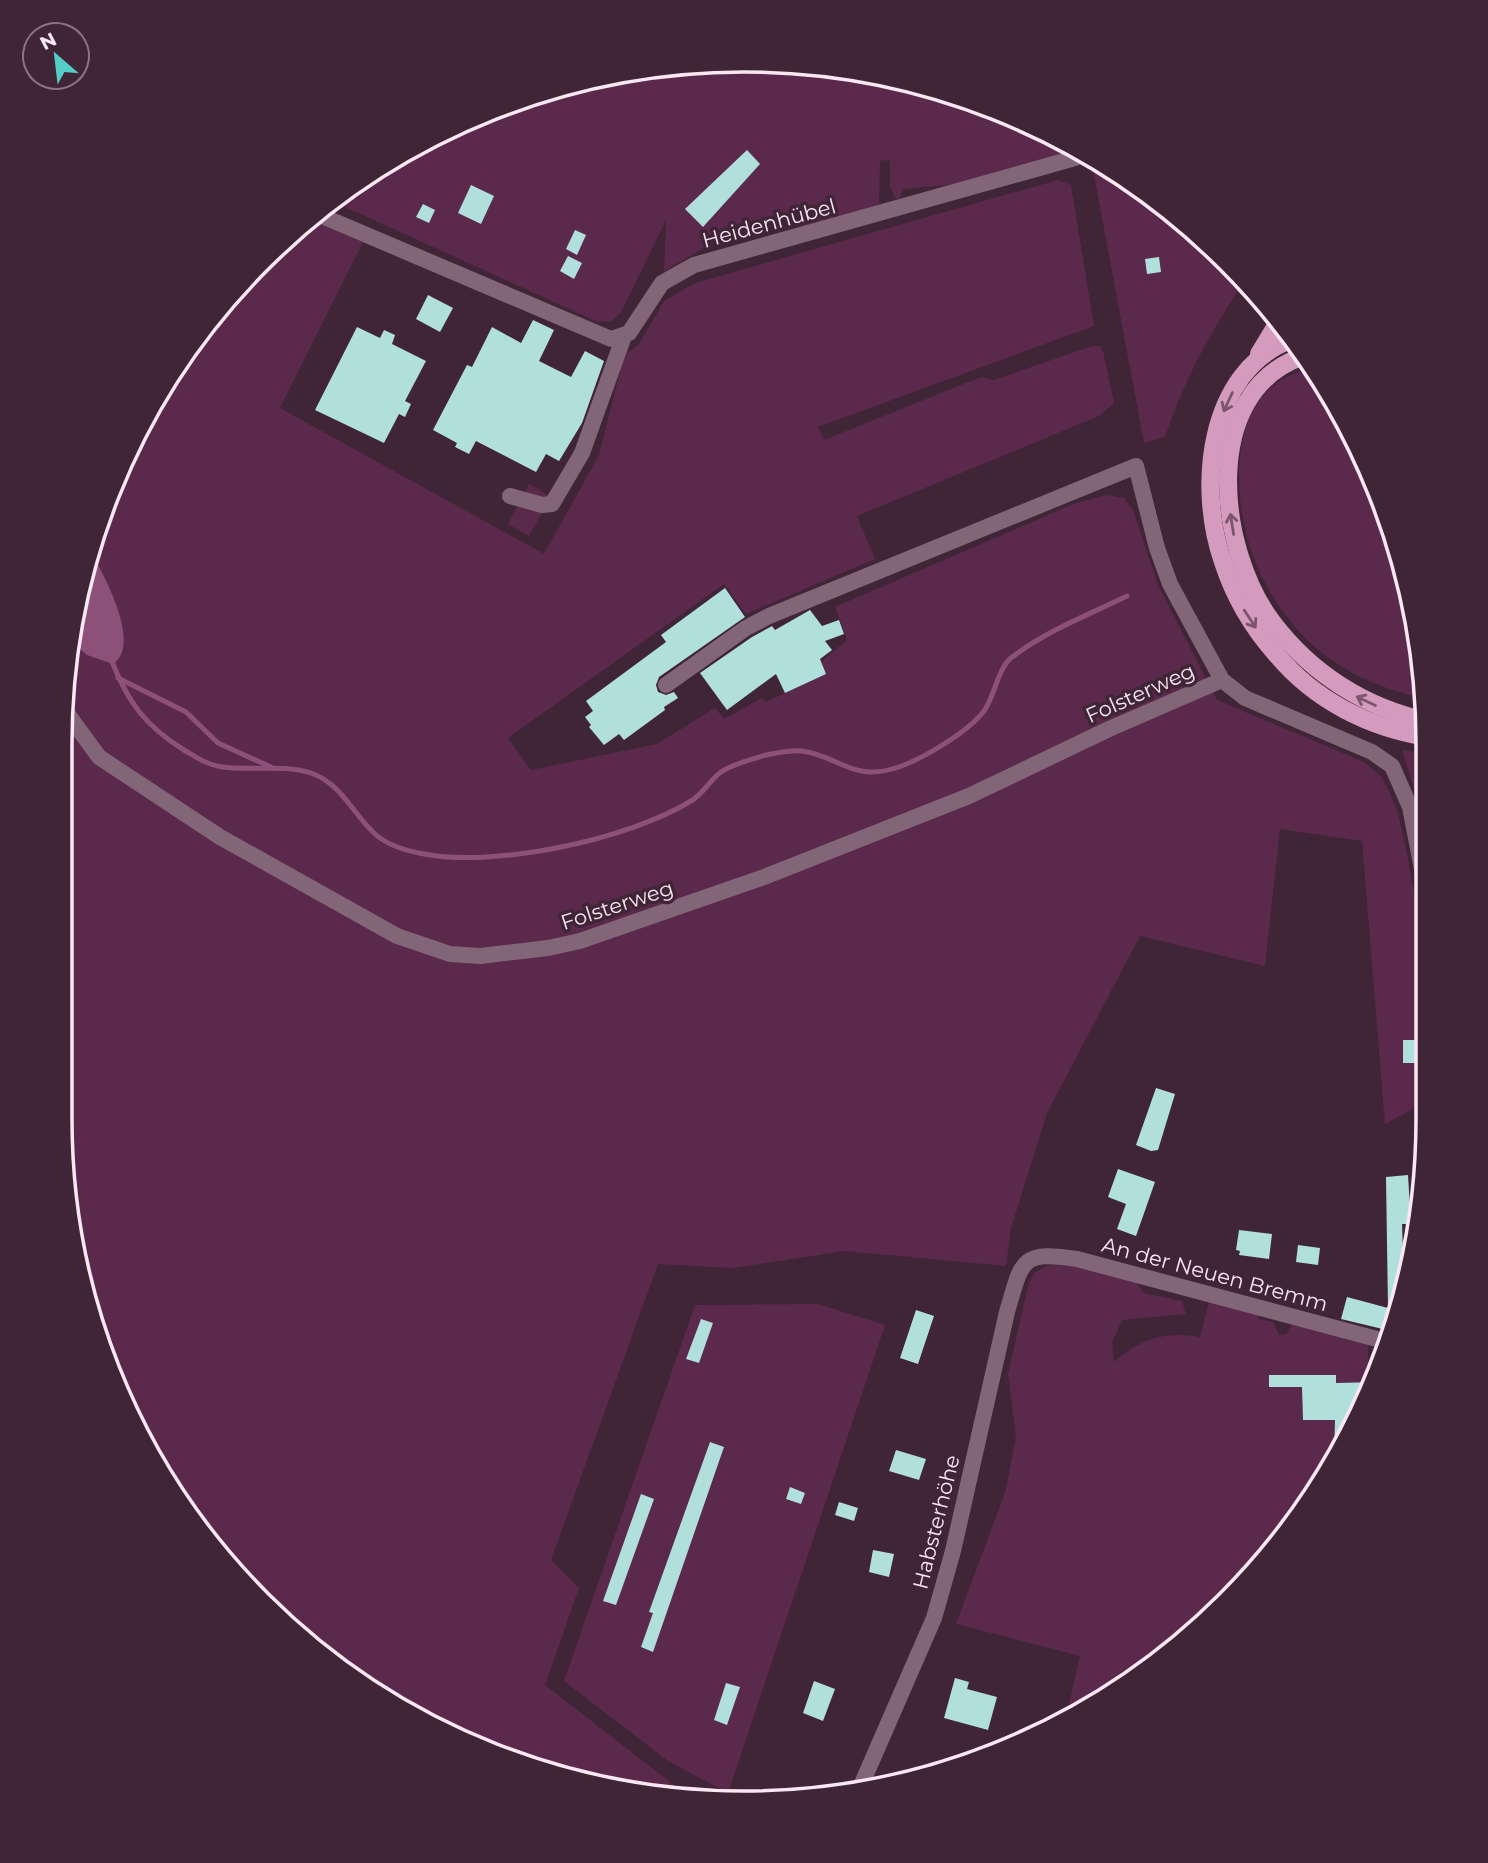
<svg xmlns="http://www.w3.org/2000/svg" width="1488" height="1863" viewBox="0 0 1488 1863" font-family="Montserrat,sans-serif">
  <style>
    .green { fill: #5b294b }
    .water { fill: #8d5078 }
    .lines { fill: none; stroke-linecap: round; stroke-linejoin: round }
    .stream { stroke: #8d5078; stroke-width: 5 }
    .building { fill: #b1e0dc }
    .minor { stroke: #826677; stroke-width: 16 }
    .major { stroke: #d49bbe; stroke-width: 18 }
    .oneway { stroke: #7b546d }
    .labels { text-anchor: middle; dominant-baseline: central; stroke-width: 7; stroke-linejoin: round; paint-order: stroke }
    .street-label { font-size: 21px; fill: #f9e7f2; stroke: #402537 }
    .rim { fill: none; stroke: #f9e7f2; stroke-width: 3.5 }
  </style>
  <rect width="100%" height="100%" fill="#402537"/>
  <g class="green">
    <path d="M789,61L922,83L1047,130L1063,140L1064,153L958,184L903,189L900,198L896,199L890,187V161L880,160L879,208L800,227L798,215L732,232L664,271L666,220L621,312L612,321L598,322L332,201L402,151L524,96L655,65Z"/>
    <path d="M1086,155L1161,201L1245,280C1209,335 1187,374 1165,437L1144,443L1094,175Z"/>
    <path d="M1058,180L1071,185L1094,326L818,427L824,440L981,377L994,380L1092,346H1100L1103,351L1114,403L1099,416L857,516L875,559L746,614L724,584L508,738L531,770L657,744L715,708L724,719L762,698L766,702L826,674L821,662L847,640L835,607L1076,503L1106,495L1124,498L1133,510L1158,585L1217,700L1364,762L1382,777L1397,809L1405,844L1428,968V1101L1385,1124L1362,841L1280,829L1265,966L1140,936L1047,1113L1011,1228L1006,1266L845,1251L733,1268L658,1264L551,1560L579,1588L545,1685L688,1796L566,1780L401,1712L260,1603L151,1461L83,1296L60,1119L61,700L72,642L78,646L121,620L111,591L90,551L96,524L151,402L229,293L293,229L308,218L363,242L280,408L544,554L599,455L624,356L639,344L664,301L695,283Z"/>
    <path d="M1313,369L1337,402L1405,566L1426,693L1418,697C1369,685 1325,664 1292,623C1273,601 1257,571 1249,544C1230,481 1232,380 1313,369Z"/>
    <path d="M529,484L551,497L529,536L508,524Z"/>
    <path d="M1402,750L1427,754L1428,856L1419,805Z"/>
    <path d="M1049,1265L1075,1266L1134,1280L1144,1293L1182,1301L1186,1314L1122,1320L1112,1343L1114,1362C1138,1340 1167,1330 1200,1337L1209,1302L1260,1313L1258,1319L1273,1322L1279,1335L1286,1334L1292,1324L1368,1345V1396L1287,1535L1195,1634L1089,1710L1069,1704L1080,1656L956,1624L1005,1493L1016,1437L1008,1374L1028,1286L1034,1273Z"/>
    <path d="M818,1304L885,1325L728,1793L668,1761L564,1681L695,1305Z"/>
  </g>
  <path class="water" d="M90,551C104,574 142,645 113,664L87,655L72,642Z"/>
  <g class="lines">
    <g class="stream">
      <path d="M111,659C127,701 145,726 184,750C196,757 207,765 222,767C251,771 282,764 311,773C342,784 352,813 375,834C388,846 407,851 424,854C496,868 629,839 691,801C703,794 710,780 721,772C732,764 753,759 766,755C776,753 792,750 802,751C840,756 852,783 899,767C924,758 968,732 984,711C995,696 997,670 1011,658C1046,631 1088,615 1127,596"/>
      <path d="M118,678L186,712L218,743L271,767"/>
    </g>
  </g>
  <g class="building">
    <path d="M747,150L760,164L703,227L685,209Z"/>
    <path d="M471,185L494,196L481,224L458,213Z"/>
    <path d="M423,204L435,210L429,223L416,217Z"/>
    <path d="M575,230L586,235L577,255L566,249Z"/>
    <path d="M568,256L582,263L574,279L560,271Z"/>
    <path d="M1159,257L1161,272L1147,274L1145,259Z"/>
    <path d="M428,295L453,308L440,332L416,319Z"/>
    <path d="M533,320L554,330L539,361L571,377L585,351L604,361L582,423L559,461L546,454L536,472L476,441L469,454L455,447L457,443L433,430L467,365L472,367L492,327L521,343Z"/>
    <path d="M357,327L380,338L384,330L395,335L392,344L426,361L405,401L411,404L405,417L399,414L384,443L315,410Z"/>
    <path d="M725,588L745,617L659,677L656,685L658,692L666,695L674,692L678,698L664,707L665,710L624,740L619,734L604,745L589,727L591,725L585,717L593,711L586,701L666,642L661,635Z"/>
    <path d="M810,610L822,626L839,620L844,634L825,641L832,650L820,659L826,674L785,693L776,674L727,710L700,673L752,637L772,626L775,630Z"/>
    <rect x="1403" y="1040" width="13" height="23"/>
    <path d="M1156,1088L1175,1094L1158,1150L1151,1151L1136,1145Z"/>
    <path d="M1118,1169L1155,1182L1136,1236L1117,1229L1126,1204L1108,1197Z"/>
    <path d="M1408,1175L1411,1224H1402L1403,1252L1404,1267L1411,1266L1391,1331L1341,1319L1347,1297L1388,1308L1386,1177Z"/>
    <path d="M1239,1230L1272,1234L1269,1259L1239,1255L1240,1251L1236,1250Z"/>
    <path d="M1298,1245L1320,1248L1318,1265L1296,1262Z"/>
    <path d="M916,1310L934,1316L918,1364L900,1358Z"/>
    <path d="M701,1319L713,1323L699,1363L686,1359Z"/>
    <path d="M1269,1375H1336V1383L1376,1382L1334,1454L1335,1420H1303L1302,1387H1269Z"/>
    <path d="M710,1442L724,1447L653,1652L641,1647L653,1613L649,1612Z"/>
    <path d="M896,1450L926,1459L919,1480L889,1471Z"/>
    <path d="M790,1487L805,1493L801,1504L786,1499Z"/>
    <path d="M641,1494L654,1499L616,1605L603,1601Z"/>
    <path d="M839,1502L858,1508L854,1521L835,1515Z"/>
    <path d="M873,1550L894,1554L889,1577L869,1572Z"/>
    <path d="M955,1678L969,1682L967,1689L997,1697L988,1730L944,1718Z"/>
    <path d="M814,1681L835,1689L823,1721L803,1713Z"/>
    <path d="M726,1683L740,1687L727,1725L714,1720Z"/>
  </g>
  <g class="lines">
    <g class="minor">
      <path d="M315,213L611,339L629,333L662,283L694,265L1075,158L1074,147"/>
      <path d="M510,496L542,505L552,504L582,453L624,336"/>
      <path d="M666,685L746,628L769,616L1136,466L1157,548L1170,584L1222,680L1245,698L1372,752L1392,766L1410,807L1428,900"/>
      <path d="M61,705L99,757L220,837L397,936L450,954L480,956L548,948L580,941L764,877L969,796L1109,729L1222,680"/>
      <path d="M860,1788L934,1618L953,1551L1007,1312C1022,1261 1020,1250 1077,1259L1388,1342"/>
    </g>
    <g class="major">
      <path d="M1292,339C1207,371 1197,488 1223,562C1234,596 1252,627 1276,654C1314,700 1369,728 1427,737"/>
      <path d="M1259,354L1279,321"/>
      <path d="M1304,356C1198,391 1218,552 1273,623C1311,673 1365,708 1427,721"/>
    </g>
  </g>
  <defs><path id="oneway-shaft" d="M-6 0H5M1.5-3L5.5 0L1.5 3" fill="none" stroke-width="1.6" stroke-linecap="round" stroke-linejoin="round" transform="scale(1.75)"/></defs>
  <g class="oneway">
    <use href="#oneway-shaft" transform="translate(1228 402) rotate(115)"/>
    <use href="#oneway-shaft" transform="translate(1232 524) rotate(-99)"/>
    <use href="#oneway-shaft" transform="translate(1250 619) rotate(57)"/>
    <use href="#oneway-shaft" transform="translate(1366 701) rotate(-155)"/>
  </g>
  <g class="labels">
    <g class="street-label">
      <text transform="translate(769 223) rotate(-15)">Heidenhübel</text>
      <text transform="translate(1140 693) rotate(-24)">Folsterweg</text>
      <text transform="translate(617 905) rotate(-18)">Folsterweg</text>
      <text transform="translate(1215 1274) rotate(15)">An der Neuen Bremm</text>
      <text transform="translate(936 1522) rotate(-76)">Habsterhöhe</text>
    </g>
  </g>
  <path d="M0 0H1488V1863H0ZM744 72H744A672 672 0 0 1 1416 744V1119A672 672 0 0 1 744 1791H744A672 672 0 0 1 72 1119V744A672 672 0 0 1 744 72Z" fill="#402537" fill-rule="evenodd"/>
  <path class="rim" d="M744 72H744A672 672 0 0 1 1416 744V1119A672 672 0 0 1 744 1791H744A672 672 0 0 1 72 1119V744A672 672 0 0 1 744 72Z"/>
  <g transform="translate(56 56) rotate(332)"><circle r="33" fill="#402537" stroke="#8a7382" stroke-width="2"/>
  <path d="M0-5L12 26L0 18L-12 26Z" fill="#54cdc7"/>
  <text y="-10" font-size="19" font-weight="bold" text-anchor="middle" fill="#f9e7f2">N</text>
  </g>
</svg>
